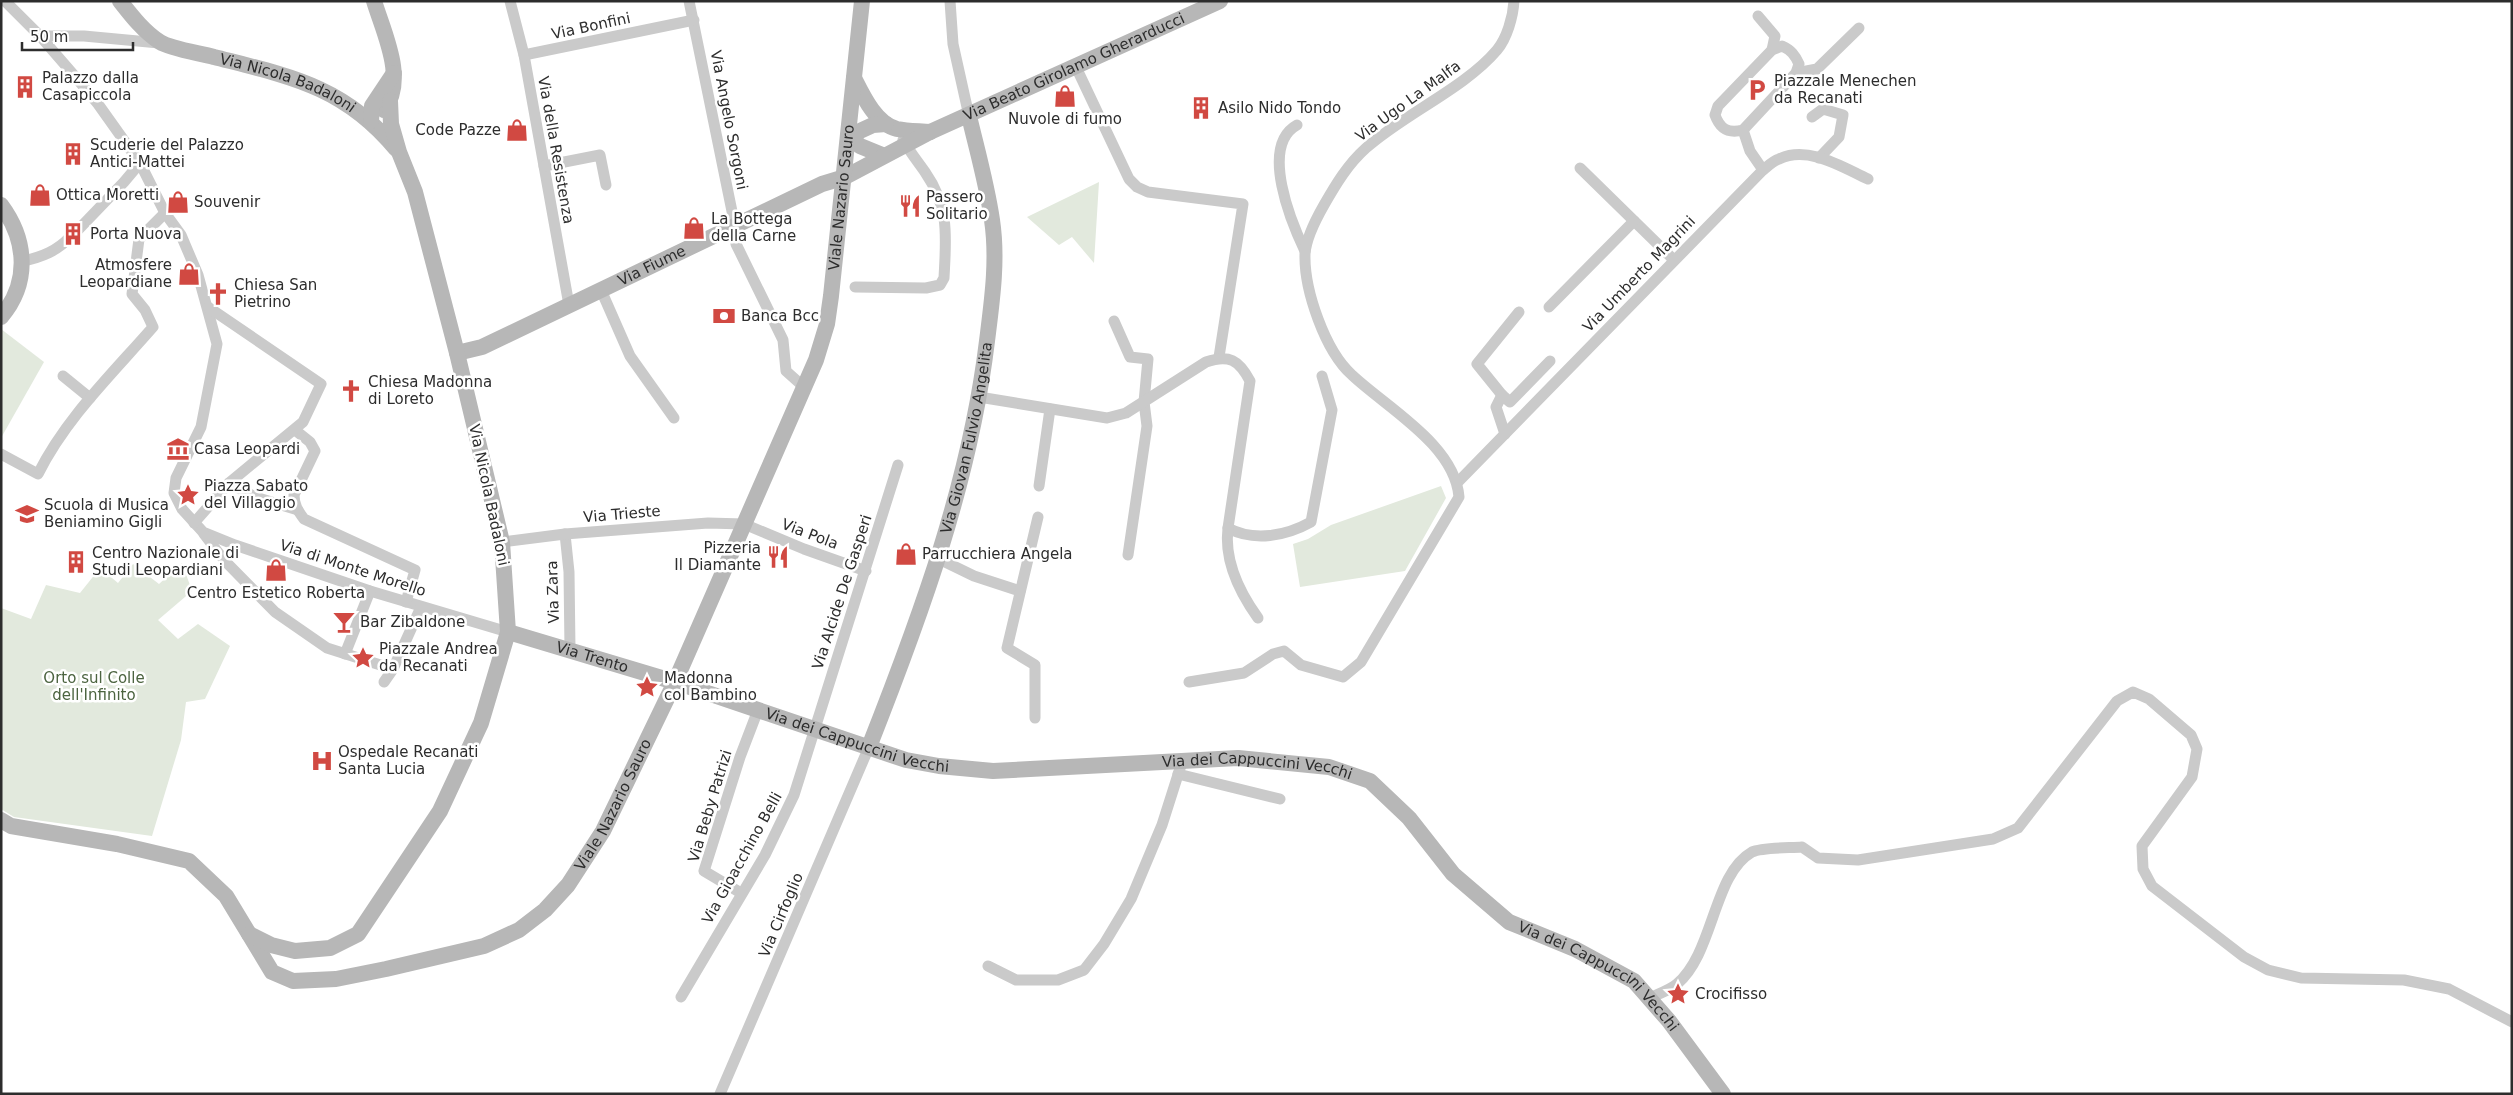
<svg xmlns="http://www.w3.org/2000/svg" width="2513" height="1095" viewBox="0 0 2513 1095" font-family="'DejaVu Sans',sans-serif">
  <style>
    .green { fill: #e2e9dd }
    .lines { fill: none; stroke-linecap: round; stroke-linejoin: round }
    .street { stroke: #cacaca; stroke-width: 11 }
    .secondary { stroke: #b7b7b7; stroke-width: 16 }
    .labels { text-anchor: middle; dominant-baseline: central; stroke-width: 5; stroke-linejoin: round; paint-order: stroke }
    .street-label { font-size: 15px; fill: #2d2d2d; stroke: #fff }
    .poi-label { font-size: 15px; fill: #2d2d2d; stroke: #fff; text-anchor: start }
    .park-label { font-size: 15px; fill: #4c6440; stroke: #fff }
  </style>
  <rect width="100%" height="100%" fill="#fff"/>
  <g class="green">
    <path d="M1099,182L1094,263L1072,237L1059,245L1027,217Z"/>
    <path d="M1,329L44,362L1,438Z"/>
    <path d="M1441,486L1446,498L1405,571L1300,587L1293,544L1308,539L1331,525Z"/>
    <path d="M182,563L192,591L158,620L178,639L198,624L230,646L205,699L186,702L181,740L152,836L14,817L1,809V608L31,619L46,585L80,593L100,568L118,583L133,564L159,584Z"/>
  </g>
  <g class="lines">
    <g class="street">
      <path d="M5,1L40,36L73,74L98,104L140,163L165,213L181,235L198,275L217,344L201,427L176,478L174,493L182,509L203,532L235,545L370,591L508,632"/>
      <path d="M510,1L524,55L569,305"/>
      <path d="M689,1L735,226L736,244L783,340L786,371L805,388"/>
      <path d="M950,1L953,44L969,116"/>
      <path d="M1758,16L1775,36L1772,50"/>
      <path d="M40,36H84L159,43"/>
      <path d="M1782,46C1791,50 1795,55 1799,64L1796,73L1743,130C1728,134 1720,129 1715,115L1718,106L1772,50Z"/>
      <path d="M524,55L694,20"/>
      <path d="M1076,67L1129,179L1137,187L1148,192L1243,204L1219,357"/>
      <path d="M1796,73L1817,69L1859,28"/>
      <path d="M1812,117L1823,109L1843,115L1839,137L1819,158"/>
      <path d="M1297,125C1259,146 1292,224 1305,251"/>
      <path d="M1743,130L1750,151L1763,170"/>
      <path d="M544,166L600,155L606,185"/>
      <path d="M1580,168L1674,260"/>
      <path d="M76,232L124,182L140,163"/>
      <path d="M23,261C42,257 57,251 70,237"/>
      <path d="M855,287L926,288L940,285L944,278C946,237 950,208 925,172C918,162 910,152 903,140"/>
      <path d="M601,290L630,356L674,418"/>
      <path d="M1549,307L1634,221"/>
      <path d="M1114,321L1130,357L1148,359L1144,402L1147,426L1128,555"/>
      <path d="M63,376L90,398"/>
      <path d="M1502,395L1477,364L1519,312"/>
      <path d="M979,397L1107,418L1126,413L1206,362C1229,354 1239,360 1250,381L1228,528C1254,542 1286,536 1311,522L1332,410L1322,376"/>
      <path d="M295,430L310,442L315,451L294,495C294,505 298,511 304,519L415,570L406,602"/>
      <path d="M1505,434L1496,407L1502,395L1510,402L1550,361"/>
      <path d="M1,454L38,474C66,418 112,374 153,327L145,310L132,294L139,239L165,213"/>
      <path d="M1458,482L1763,170C1768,166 1773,161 1779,159C1808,145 1842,167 1868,179"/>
      <path d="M229,483L255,497L298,510"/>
      <path d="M1039,486L1050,409"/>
      <path d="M194,523L229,483L303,422L321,384L208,307"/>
      <path d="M1228,528C1224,560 1240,593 1258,618"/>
      <path d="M204,534L224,560L275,612L327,648L393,669"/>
      <path d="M565,534L569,572L570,649"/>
      <path d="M502,542L565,534L708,523L744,524L804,549L866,571"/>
      <path d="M937,558L974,576L1020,591"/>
      <path d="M345,654L370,591"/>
      <path d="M384,682L393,669L421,607"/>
      <path d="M1189,682L1244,673L1273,654L1284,651L1301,665L1343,677L1361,662L1459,497C1455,445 1387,408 1352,375C1325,351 1304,290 1305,254C1306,238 1316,219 1324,205C1336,184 1348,164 1366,148C1404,114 1465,88 1497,50C1507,38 1513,17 1514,1"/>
      <path d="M1035,718V665L1007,648L1038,517"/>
      <path d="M1178,774L1280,799"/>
      <path d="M741,893L704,871L740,757L758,710"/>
      <path d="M988,966L1016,980H1058L1084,970L1104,944L1131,899L1162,825L1183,759"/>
      <path d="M681,997L765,855L794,795L898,465"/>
      <path d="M1650,998C1658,994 1670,990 1677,984C1714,953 1713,874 1752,852C1762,847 1790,848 1802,847L1818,858L1858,860L1993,839L2018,828L2117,701L2133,692L2149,699L2191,735L2197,749L2192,777L2142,846L2143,869L2152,886L2244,957L2268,970L2301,978L2404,980L2449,989L2512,1022"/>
      <path d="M720,1094L869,747"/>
    </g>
    <g class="secondary">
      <path id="s1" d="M120,1C131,15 144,32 160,42C171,49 200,53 214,57C289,76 344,86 396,149"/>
      <path d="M374,1C384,34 407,79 384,110"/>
      <path d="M854,78C863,96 876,124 897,129C908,131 919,131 930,132"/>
      <path d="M371,121L372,106L394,73"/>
      <path d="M849,136L873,125L886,124"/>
      <path d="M849,136L860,146L882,155"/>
      <path d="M1,205C27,240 30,283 1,317"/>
      <path id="s2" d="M457,353L482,347L822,184L845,177L930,132L1220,1"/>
      <path id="s3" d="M508,632L675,682L906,760L939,766L993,771L1238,758L1329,767L1370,781L1409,818L1453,874L1509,922L1575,949L1634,981L1669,1021L1723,1094"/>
      <path id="s4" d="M869,747C921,615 970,482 987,341C992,301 998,260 992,220C987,185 977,150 969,116"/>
      <path id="s5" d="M1,820L11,826L117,844L189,861L226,896L272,972L293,981L336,979L386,969L484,946L519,930L545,910L568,885L603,831L675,682L816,360L827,324L831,296L862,1"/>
      <path d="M249,934L271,945L295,951L330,948L358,934L440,811L481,723L508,632L502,542L457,353L415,192L399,152L391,124L390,101"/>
    </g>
  </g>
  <defs>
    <symbol id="building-bare" viewBox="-9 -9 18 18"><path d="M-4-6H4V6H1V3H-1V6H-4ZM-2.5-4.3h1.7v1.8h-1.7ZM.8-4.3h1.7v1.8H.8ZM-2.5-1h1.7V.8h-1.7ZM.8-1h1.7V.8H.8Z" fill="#d14942" stroke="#fff" stroke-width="2.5" paint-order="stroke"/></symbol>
    <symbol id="parking-bare" viewBox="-9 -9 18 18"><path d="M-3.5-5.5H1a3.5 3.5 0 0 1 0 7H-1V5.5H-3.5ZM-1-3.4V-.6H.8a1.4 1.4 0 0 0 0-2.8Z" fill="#d14942" stroke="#fff" stroke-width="2.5" paint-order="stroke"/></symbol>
    <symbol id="shop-bare" viewBox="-9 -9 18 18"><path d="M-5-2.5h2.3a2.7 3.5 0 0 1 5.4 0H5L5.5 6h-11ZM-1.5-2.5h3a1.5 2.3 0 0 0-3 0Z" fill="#d14942" stroke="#fff" stroke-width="2.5" paint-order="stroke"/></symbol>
    <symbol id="restaurant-bare" viewBox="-9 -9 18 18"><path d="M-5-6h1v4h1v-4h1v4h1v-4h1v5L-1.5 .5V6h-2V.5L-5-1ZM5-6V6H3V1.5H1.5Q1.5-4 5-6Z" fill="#d14942" stroke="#fff" stroke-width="2.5" paint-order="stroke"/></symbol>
    <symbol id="church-bare" viewBox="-9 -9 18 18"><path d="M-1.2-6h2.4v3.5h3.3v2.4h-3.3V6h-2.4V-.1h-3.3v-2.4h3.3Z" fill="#d14942" stroke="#fff" stroke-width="2.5" paint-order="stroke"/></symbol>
    <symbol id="bank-bare" viewBox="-9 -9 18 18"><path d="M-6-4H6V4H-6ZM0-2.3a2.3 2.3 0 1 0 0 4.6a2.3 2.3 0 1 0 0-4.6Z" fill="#d14942" stroke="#fff" stroke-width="2.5" paint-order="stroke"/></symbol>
    <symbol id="museum-bare" viewBox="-9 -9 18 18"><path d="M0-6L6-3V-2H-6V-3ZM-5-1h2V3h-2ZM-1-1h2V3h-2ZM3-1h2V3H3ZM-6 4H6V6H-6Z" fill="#d14942" stroke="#fff" stroke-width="2.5" paint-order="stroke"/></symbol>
    <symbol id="sight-bare" viewBox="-9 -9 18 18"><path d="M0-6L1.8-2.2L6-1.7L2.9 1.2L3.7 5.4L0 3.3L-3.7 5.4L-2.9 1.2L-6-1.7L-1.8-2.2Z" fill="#d14942" stroke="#fff" stroke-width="2.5" paint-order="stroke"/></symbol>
    <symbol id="school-bare" viewBox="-9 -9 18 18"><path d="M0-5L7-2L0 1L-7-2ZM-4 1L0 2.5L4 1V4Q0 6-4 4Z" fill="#d14942" stroke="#fff" stroke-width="2.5" paint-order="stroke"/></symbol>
    <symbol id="bar-bare" viewBox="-9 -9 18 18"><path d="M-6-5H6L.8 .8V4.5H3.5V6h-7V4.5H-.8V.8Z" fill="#d14942" stroke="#fff" stroke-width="2.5" paint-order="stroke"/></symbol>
    <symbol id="hospital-bare" viewBox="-9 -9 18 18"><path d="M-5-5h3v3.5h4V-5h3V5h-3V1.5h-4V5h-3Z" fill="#d14942" stroke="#fff" stroke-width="2.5" paint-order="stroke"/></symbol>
  </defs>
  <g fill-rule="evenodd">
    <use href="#building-bare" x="9" y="71" width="32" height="32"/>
    <use href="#parking-bare" x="1741" y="74" width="32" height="32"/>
    <use href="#shop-bare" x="1049" y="80" width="32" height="32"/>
    <use href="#building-bare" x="1185" y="92" width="32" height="32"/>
    <use href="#shop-bare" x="501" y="114" width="32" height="32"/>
    <use href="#building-bare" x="57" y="138" width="32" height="32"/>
    <use href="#shop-bare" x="24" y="179" width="32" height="32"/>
    <use href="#shop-bare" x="162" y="186" width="32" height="32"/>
    <use href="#restaurant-bare" x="894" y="190" width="32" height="32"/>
    <use href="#shop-bare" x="678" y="212" width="32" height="32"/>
    <use href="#building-bare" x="57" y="218" width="32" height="32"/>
    <use href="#shop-bare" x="173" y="258" width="32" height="32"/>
    <use href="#church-bare" x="202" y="278" width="32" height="32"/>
    <use href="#bank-bare" x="708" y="300" width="32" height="32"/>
    <use href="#church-bare" x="335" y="375" width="32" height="32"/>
    <use href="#museum-bare" x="162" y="433" width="32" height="32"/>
    <use href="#sight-bare" x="172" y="479" width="32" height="32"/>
    <use href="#school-bare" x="11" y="498" width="32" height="32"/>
    <use href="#shop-bare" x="890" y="538" width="32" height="32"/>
    <use href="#restaurant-bare" x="762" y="541" width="32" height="32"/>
    <use href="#building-bare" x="60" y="546" width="32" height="32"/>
    <use href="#shop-bare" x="260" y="554" width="32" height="32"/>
    <use href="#bar-bare" x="328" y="606" width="32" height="32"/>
    <use href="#sight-bare" x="347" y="642" width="32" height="32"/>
    <use href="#sight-bare" x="631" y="671" width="32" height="32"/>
    <use href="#hospital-bare" x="306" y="745" width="32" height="32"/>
    <use href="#sight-bare" x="1662" y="978" width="32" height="32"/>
  </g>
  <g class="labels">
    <g class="street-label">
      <text transform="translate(591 26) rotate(-12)">Via Bonfini</text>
      <text stroke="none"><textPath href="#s2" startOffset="681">Via Beato Girolamo Gherarducci</textPath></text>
      <text stroke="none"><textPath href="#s1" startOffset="192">Via Nicola Badaloni</textPath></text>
      <text transform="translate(1408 101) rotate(-36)">Via Ugo La Malfa</text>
      <text transform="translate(729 120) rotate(79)">Via Angelo Sorgoni</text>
      <text transform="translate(556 150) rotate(80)">Via della Resistenza</text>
      <text stroke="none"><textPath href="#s5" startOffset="1402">Viale Nazario Sauro</textPath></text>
      <text stroke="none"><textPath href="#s2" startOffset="214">Via Fiume</textPath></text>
      <text transform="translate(1639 274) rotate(-46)">Via Umberto Magrini</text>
      <text stroke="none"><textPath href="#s4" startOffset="325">Via Giovan Fulvio Angelita</textPath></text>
      <text transform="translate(489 495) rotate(78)">Via Nicola Badaloni</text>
      <text transform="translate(622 514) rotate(-5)">Via Trieste</text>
      <text transform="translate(810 534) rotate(21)">Via Pola</text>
      <text transform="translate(353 568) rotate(18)">Via di Monte Morello</text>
      <text transform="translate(553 592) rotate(-92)">Via Zara</text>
      <text transform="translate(842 592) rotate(-72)">Via Alcide De Gasperi</text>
      <text stroke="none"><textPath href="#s3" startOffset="88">Via Trento</textPath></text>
      <text stroke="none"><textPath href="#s3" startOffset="366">Via dei Cappuccini Vecchi</textPath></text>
      <text stroke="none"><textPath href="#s3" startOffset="771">Via dei Cappuccini Vecchi</textPath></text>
      <text stroke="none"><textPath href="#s5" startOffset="748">Viale Nazario Sauro</textPath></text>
      <text transform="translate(710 806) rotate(-73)">Via Beby Patrizi</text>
      <text transform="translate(742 858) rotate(-61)">Via Gioacchino Belli</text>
      <text transform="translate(781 915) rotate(-67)">Via Cirfoglio</text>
      <text stroke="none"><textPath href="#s3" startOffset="1191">Via dei Cappuccini Vecchi</textPath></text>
    </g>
    <g class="poi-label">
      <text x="42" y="78">Palazzo dalla<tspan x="42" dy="17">Casapiccola</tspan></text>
      <text x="1774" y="81">Piazzale Menechen<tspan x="1774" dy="17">da Recanati</tspan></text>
      <text x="1218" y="108">Asilo Nido Tondo</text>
      <text x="1065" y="119" text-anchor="middle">Nuvole di fumo</text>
      <text x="501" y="130" text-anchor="end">Code Pazze</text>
      <text x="90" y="145">Scuderie del Palazzo<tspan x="90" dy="17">Antici-Mattei</tspan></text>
      <text x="56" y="195">Ottica Moretti</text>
      <text x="926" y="197">Passero<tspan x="926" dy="17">Solitario</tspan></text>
      <text x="194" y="202">Souvenir</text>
      <text x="711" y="219">La Bottega<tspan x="711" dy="17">della Carne</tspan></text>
      <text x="90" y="234">Porta Nuova</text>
      <text x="172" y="265" text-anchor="end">Atmosfere<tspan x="172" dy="17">Leopardiane</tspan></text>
      <text x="234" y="285">Chiesa San<tspan x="234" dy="17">Pietrino</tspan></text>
      <text x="741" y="316">Banca Bcc</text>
      <text x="368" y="382">Chiesa Madonna<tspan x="368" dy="17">di Loreto</tspan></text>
      <text x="194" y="449">Casa Leopardi</text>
      <text x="204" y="486">Piazza Sabato<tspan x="204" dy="17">del Villaggio</tspan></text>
      <text x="44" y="505">Scuola di Musica<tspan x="44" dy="17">Beniamino Gigli</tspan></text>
      <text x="761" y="548" text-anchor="end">Pizzeria<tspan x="761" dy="17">Il Diamante</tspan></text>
      <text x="92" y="553">Centro Nazionale di<tspan x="92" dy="17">Studi Leopardiani</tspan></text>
      <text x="922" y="554">Parrucchiera Angela</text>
      <text x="276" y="593" text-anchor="middle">Centro Estetico Roberta</text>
      <text x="360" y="622">Bar Zibaldone</text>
      <text x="379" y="649">Piazzale Andrea<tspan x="379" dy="17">da Recanati</tspan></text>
      <text x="664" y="678">Madonna<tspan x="664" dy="17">col Bambino</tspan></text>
      <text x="338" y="752">Ospedale Recanati<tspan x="338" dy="17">Santa Lucia</tspan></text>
      <text x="1695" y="994">Crocifisso</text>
    </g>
    <g class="park-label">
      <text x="94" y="678">Orto sul Colle<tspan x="94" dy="17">dell'Infinito</tspan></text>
    </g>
  </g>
  <rect width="2513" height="1095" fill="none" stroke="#2d2d2d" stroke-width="5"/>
  <path d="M22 42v8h111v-8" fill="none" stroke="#2d2d2d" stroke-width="2.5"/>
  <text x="30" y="42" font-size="15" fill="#2d2d2d" stroke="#ffffff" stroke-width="4" paint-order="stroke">50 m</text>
</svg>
